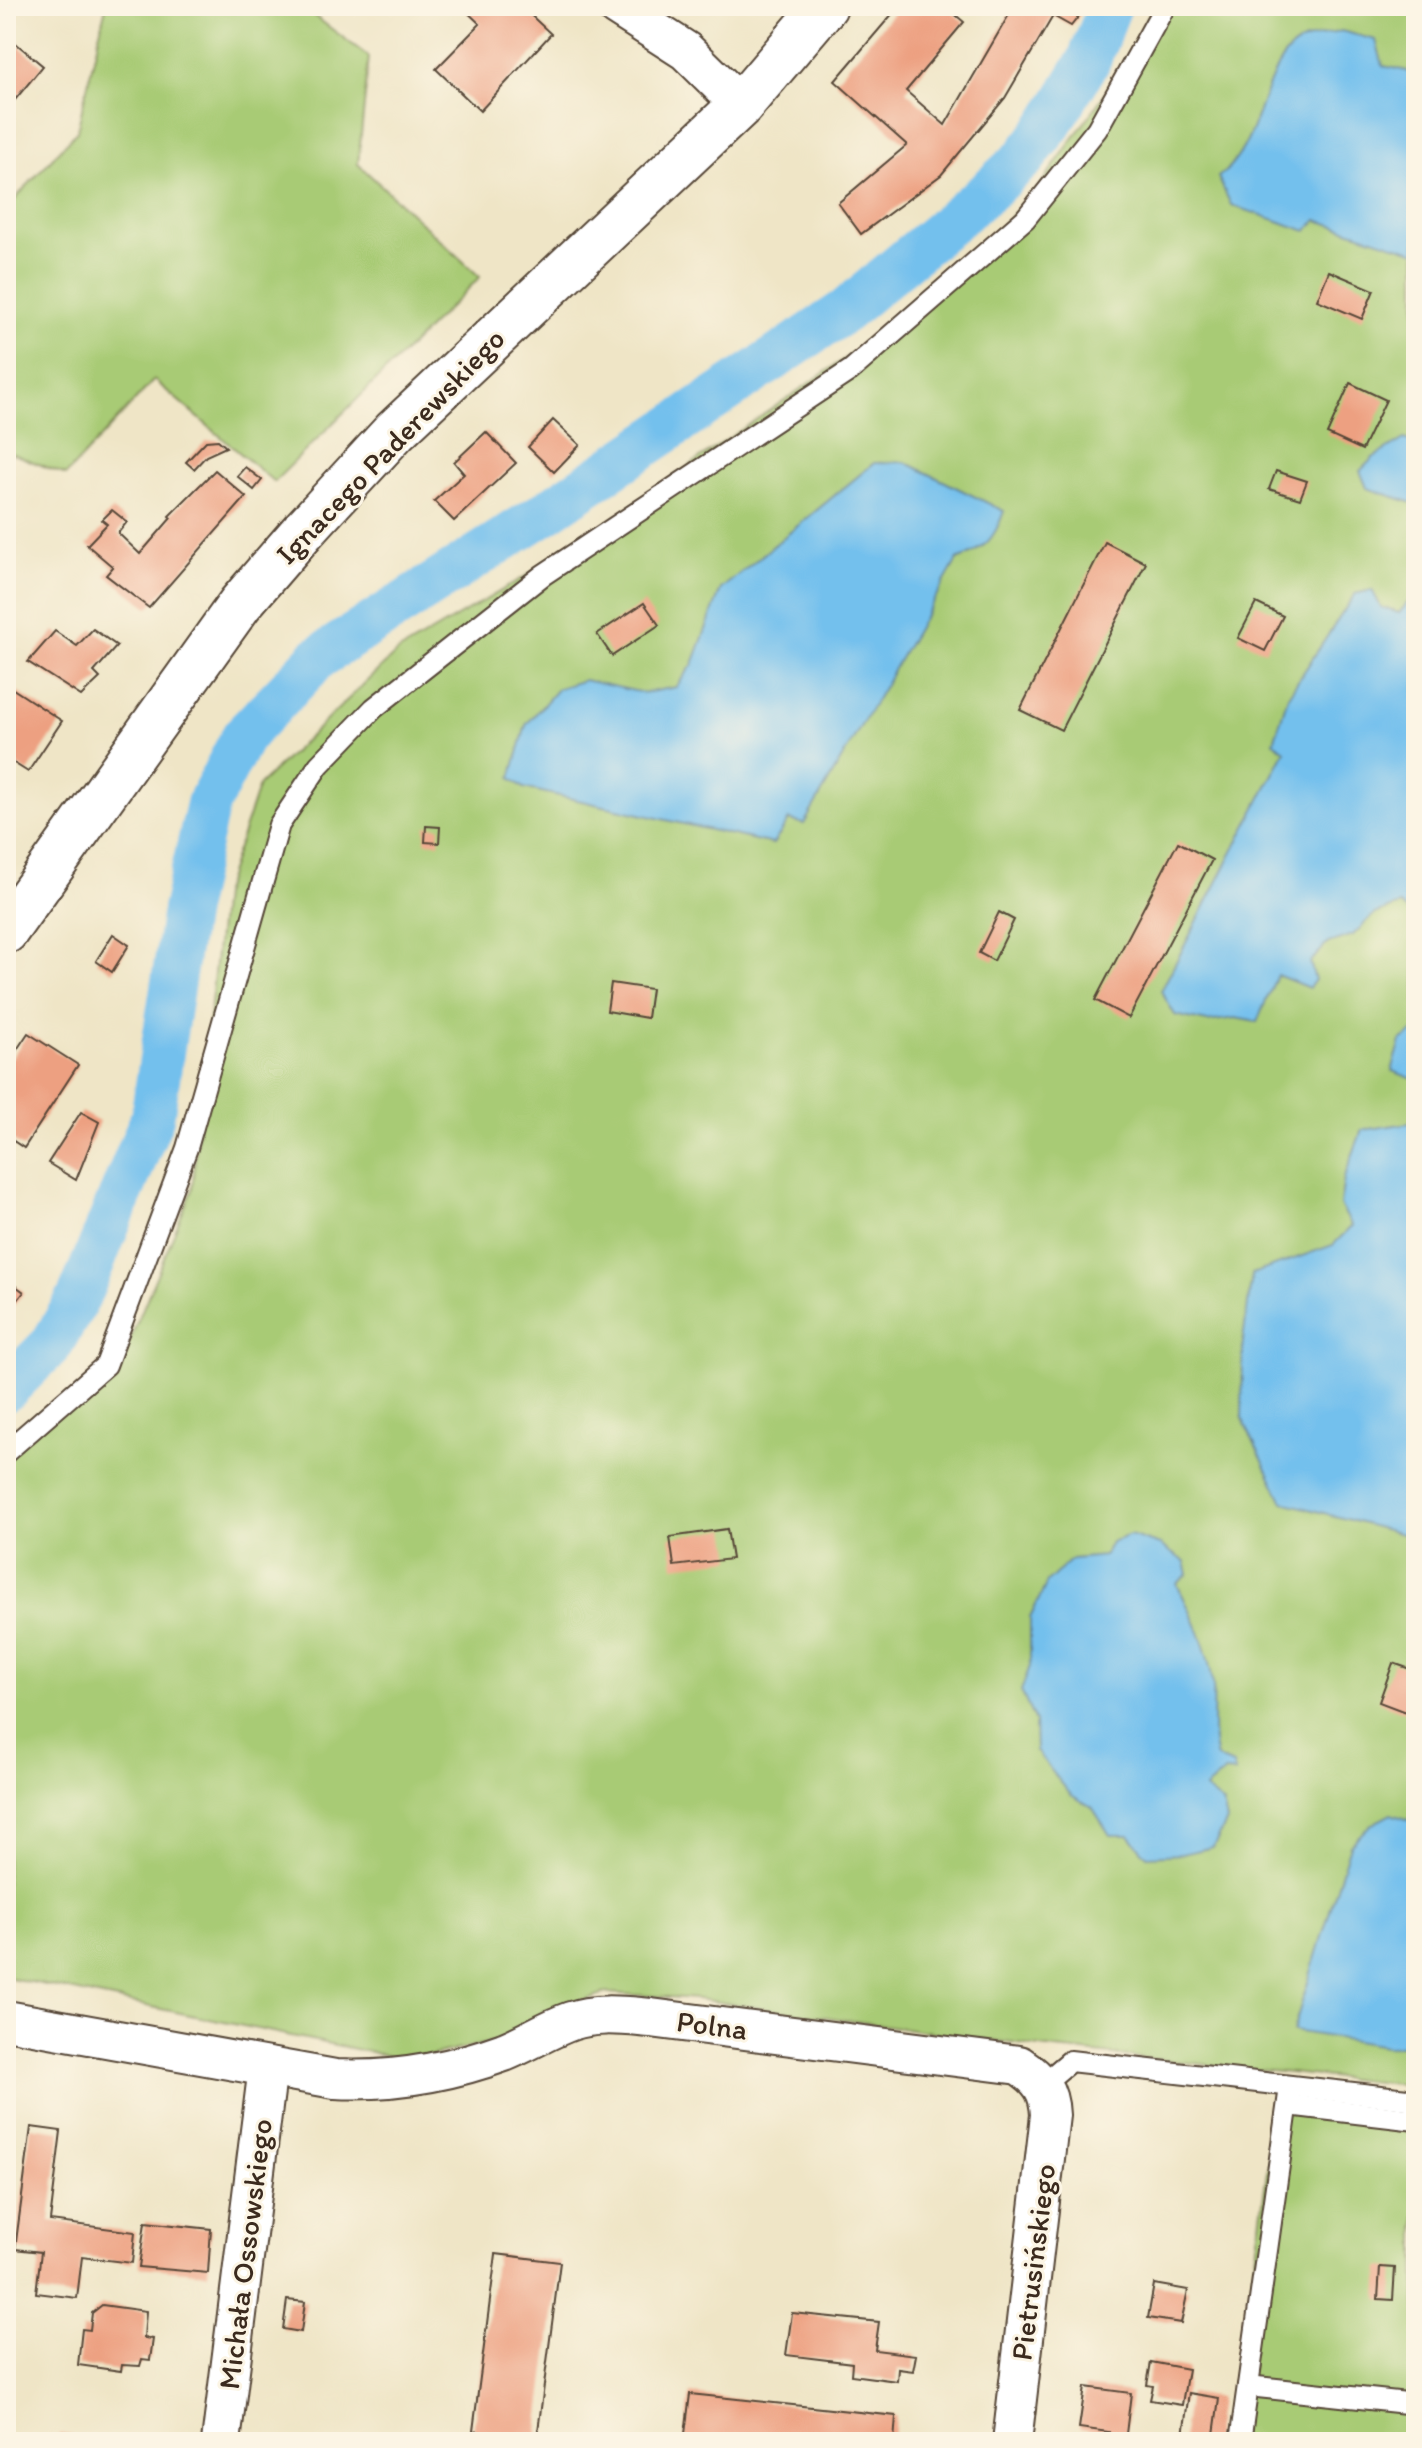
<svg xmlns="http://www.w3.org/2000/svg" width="1422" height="2448" viewBox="0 0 1422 2448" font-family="Itim,sans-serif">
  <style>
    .green { fill: #a8cb74; stroke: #727a49; stroke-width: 2 }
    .water { fill: #73c0ed; stroke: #577586; stroke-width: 2 }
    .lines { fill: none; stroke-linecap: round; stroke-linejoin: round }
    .canal { stroke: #73c0ed; stroke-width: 44 }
    .building { fill: #eda081 }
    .service-casing { stroke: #564637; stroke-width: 24 }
    .minor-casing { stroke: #564637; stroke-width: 42 }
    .secondary-casing { stroke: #564637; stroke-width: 48 }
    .service { stroke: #fff; stroke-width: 20 }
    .minor { stroke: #fff; stroke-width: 38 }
    .secondary { stroke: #fff; stroke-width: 44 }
    .labels { text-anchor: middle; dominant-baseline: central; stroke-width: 6; stroke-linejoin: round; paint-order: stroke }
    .street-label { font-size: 30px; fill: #3b2a1e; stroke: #fcf5e5 }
  </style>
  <rect width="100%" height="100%" fill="#fcf5e5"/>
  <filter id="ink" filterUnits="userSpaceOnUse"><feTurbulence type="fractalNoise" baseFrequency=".0125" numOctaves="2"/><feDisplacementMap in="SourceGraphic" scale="16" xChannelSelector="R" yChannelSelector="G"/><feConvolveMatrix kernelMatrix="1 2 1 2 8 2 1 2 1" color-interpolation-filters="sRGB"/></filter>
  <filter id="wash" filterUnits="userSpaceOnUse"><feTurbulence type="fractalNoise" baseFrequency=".006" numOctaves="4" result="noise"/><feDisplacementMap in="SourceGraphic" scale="32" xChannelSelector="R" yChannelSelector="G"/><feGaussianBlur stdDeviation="1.8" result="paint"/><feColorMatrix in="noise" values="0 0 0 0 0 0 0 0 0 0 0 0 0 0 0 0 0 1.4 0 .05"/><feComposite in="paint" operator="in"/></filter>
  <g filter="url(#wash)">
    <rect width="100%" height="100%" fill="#efe5c6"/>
    <g class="green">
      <path d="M106,6H301L369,57L358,164L480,277L274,482L154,380L66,475L6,451V209L77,131Z"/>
      <path d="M1153,6H1416V2086L1055,2049L697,1999L606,1993L544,2012L498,2041L424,2057L398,2058L6,1977V1449L124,1354L192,1190L222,895L259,785L396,653L548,563L869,342L994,235L1039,187L1118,75Z"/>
      <path d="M1291,2095L1416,2110V2442H1230L1277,2100Z"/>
    </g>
    <g class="water">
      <path d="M1341,31L1376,40L1383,66L1407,71L1416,82V252L1317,220L1307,231L1231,205L1218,177C1261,150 1261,63 1299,43C1311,37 1328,35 1341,31Z"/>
      <path d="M1404,439L1416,443V504L1367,488L1360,471L1374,457Z"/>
      <path d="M905,462L1004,511C995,538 985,550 957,560L804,824L789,820L773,844L524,788L511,778L526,725L558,688L584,680L644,693L676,687L693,664L721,589L874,463Z"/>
      <path d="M1372,590L1381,607L1399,613L1416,593V917L1400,905L1374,914L1353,935L1328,943L1310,962L1315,980L1309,988L1277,975L1257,1022L1235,1018L1207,1022L1175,1015L1161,991L1285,751L1274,742L1288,696L1355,594Z"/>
      <path d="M1416,1030V1080L1392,1071L1401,1041Z"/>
      <path d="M1416,1122V1538L1283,1502L1242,1418L1243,1340L1252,1274L1333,1245L1352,1226L1340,1205L1344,1178L1362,1130Z"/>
      <path d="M1130,1535L1160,1545L1185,1562L1188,1574L1177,1584C1192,1614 1209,1650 1213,1684C1215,1710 1210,1733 1217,1758L1233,1765L1235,1773L1225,1772L1205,1789L1223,1803L1227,1821L1213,1847L1182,1854L1147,1856L1129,1835H1110L1092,1807L1071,1795L1036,1751L1035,1722L1021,1691L1030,1666V1618L1047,1582L1072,1559L1104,1556L1111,1542Z"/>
      <path d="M1391,1814L1416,1822V2046H1385L1293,2031L1350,1845L1370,1825Z"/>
    </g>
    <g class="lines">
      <path class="canal" d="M6,1390L51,1345L79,1297L152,1118L184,910L208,804L243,736L318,658L548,511L845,311L988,191L1024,158L1052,122L1088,62L1110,6"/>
    </g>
    <g id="blocks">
      <g class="building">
        <path d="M461,6H521L551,34L480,111L436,69L480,24Z"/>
        <path d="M899,6H945L964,22L906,91L945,125L1014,6H1087L1071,26L1053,16L1005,98L941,175L861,234L838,203L907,145L835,81Z"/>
        <path d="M6,35L43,66L14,101L6,94Z"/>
        <path d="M1329,271L1374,290L1362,319L1317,300Z"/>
        <path d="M1350,383L1386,400L1362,450L1327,434Z"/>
        <path d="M553,420L580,445L554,472L528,447Z"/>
        <path d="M486,432L516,463L454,521L434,501L464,474L454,462Z"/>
        <path d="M218,440L226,447L206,456L194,469L186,462L206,441Z"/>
        <path d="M245,467L262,480L254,490L237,476Z"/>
        <path d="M215,470L246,497L149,608L106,575L113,567L87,545L107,524L102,520L112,510L127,522L118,533L140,554L171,518L169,516Z"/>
        <path d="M1276,471L1307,481L1300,499L1269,489Z"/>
        <path d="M1105,542L1146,563L1061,730L1020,710Z"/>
        <path d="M644,603L659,625L612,656L597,634Z"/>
        <path d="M1256,603L1283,616L1265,651L1238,638Z"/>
        <path d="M93,629L117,646L94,672L100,678L81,696L28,662L55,631L77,646Z"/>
        <path d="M10,687L62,721L28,772L6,758V694Z"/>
        <path d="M426,826L440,827L439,843L425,842Z"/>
        <path d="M1178,842L1212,860L1129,1018L1095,1000Z"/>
        <path d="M999,912L1014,920L994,961L979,953Z"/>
        <path d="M113,934L129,945L112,972L96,961Z"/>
        <path d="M611,983L651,989L647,1018L607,1011Z"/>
        <path d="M28,1033L78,1065L24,1148L6,1136V1066Z"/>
        <path d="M81,1112L99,1122L76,1180L48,1163Z"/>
        <path d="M6,1279L24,1292L6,1315Z"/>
        <path d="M727,1529L732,1559L674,1566L670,1537Z"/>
        <path d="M1393,1663L1416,1671V1716L1379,1702Z"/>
        <path d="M31,2127L61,2131L50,2221L135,2232L132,2263L82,2257L77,2298L36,2293L41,2252L15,2249Z"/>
        <path d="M145,2222L211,2229L208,2273L139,2267Z"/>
        <path d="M496,2254L560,2262L537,2439L473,2431Z"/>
        <path d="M1380,2267L1395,2268L1393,2300L1378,2299Z"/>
        <path d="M1154,2284L1188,2290L1181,2323L1148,2318Z"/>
        <path d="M287,2300L305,2302L301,2332L283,2329Z"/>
        <path d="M102,2305L146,2311L144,2338L153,2339L150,2360L142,2359L140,2366L122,2365L121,2371L78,2365L82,2329L90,2330L92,2313Z"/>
        <path d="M792,2313L879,2322L875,2350L916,2355L913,2371L898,2369L897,2381L851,2375L852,2363L786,2355Z"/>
        <path d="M1151,2362L1188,2369L1182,2405L1150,2400L1153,2386L1147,2385Z"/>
        <path d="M1085,2387L1131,2393L1125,2442H1108L1109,2432L1079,2428Z"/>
        <path d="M1189,2393L1219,2398L1213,2442H1182Z"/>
        <path d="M690,2394L896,2416L894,2442H684Z"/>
        <path d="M59,2434L107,2440V2442H58Z"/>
      </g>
    </g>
  </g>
  <g filter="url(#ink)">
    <use href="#blocks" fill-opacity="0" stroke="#564637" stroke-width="2"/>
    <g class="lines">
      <defs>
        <g id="service">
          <path d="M6,1452L106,1365L187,1148L279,825L319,765L374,708L543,575L851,370L1025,219L1097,129L1165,6"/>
          <path d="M1043,2084L1070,2061L1416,2100"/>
          <path d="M1288,2105L1416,2120"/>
          <path d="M1248,2386L1416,2404"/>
          <path d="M1240,2442L1290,2087"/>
        </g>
        <g id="minor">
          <path d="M616,6L686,51L741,105"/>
          <path d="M6,2020L335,2079C394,2082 449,2072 504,2052C527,2043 548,2029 571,2021C596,2012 626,2016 651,2018L1019,2065C1040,2079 1049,2090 1050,2115L1012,2442"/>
          <path d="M221,2442L268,2067"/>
        </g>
        <path id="secondary" d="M6,931L240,604L303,531L395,431L741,105L825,6"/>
      </defs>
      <use href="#service" class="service-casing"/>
      <use href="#minor" class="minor-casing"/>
      <use href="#secondary" class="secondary-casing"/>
      <use href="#service" class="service"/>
      <use href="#minor" class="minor"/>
      <use href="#secondary" class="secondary"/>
    </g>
  </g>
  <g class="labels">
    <g class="street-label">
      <text transform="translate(390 446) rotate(-46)">Ignacego Paderewskiego</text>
      <text transform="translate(712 2025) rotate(7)">Polna</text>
      <text transform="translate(245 2254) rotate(-83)">Michała Ossowskiego</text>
      <text transform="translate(1033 2262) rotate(-83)">Pietrusińskiego</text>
    </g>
  </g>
  <rect width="1422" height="2448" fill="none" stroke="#fcf5e5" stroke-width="32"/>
</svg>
